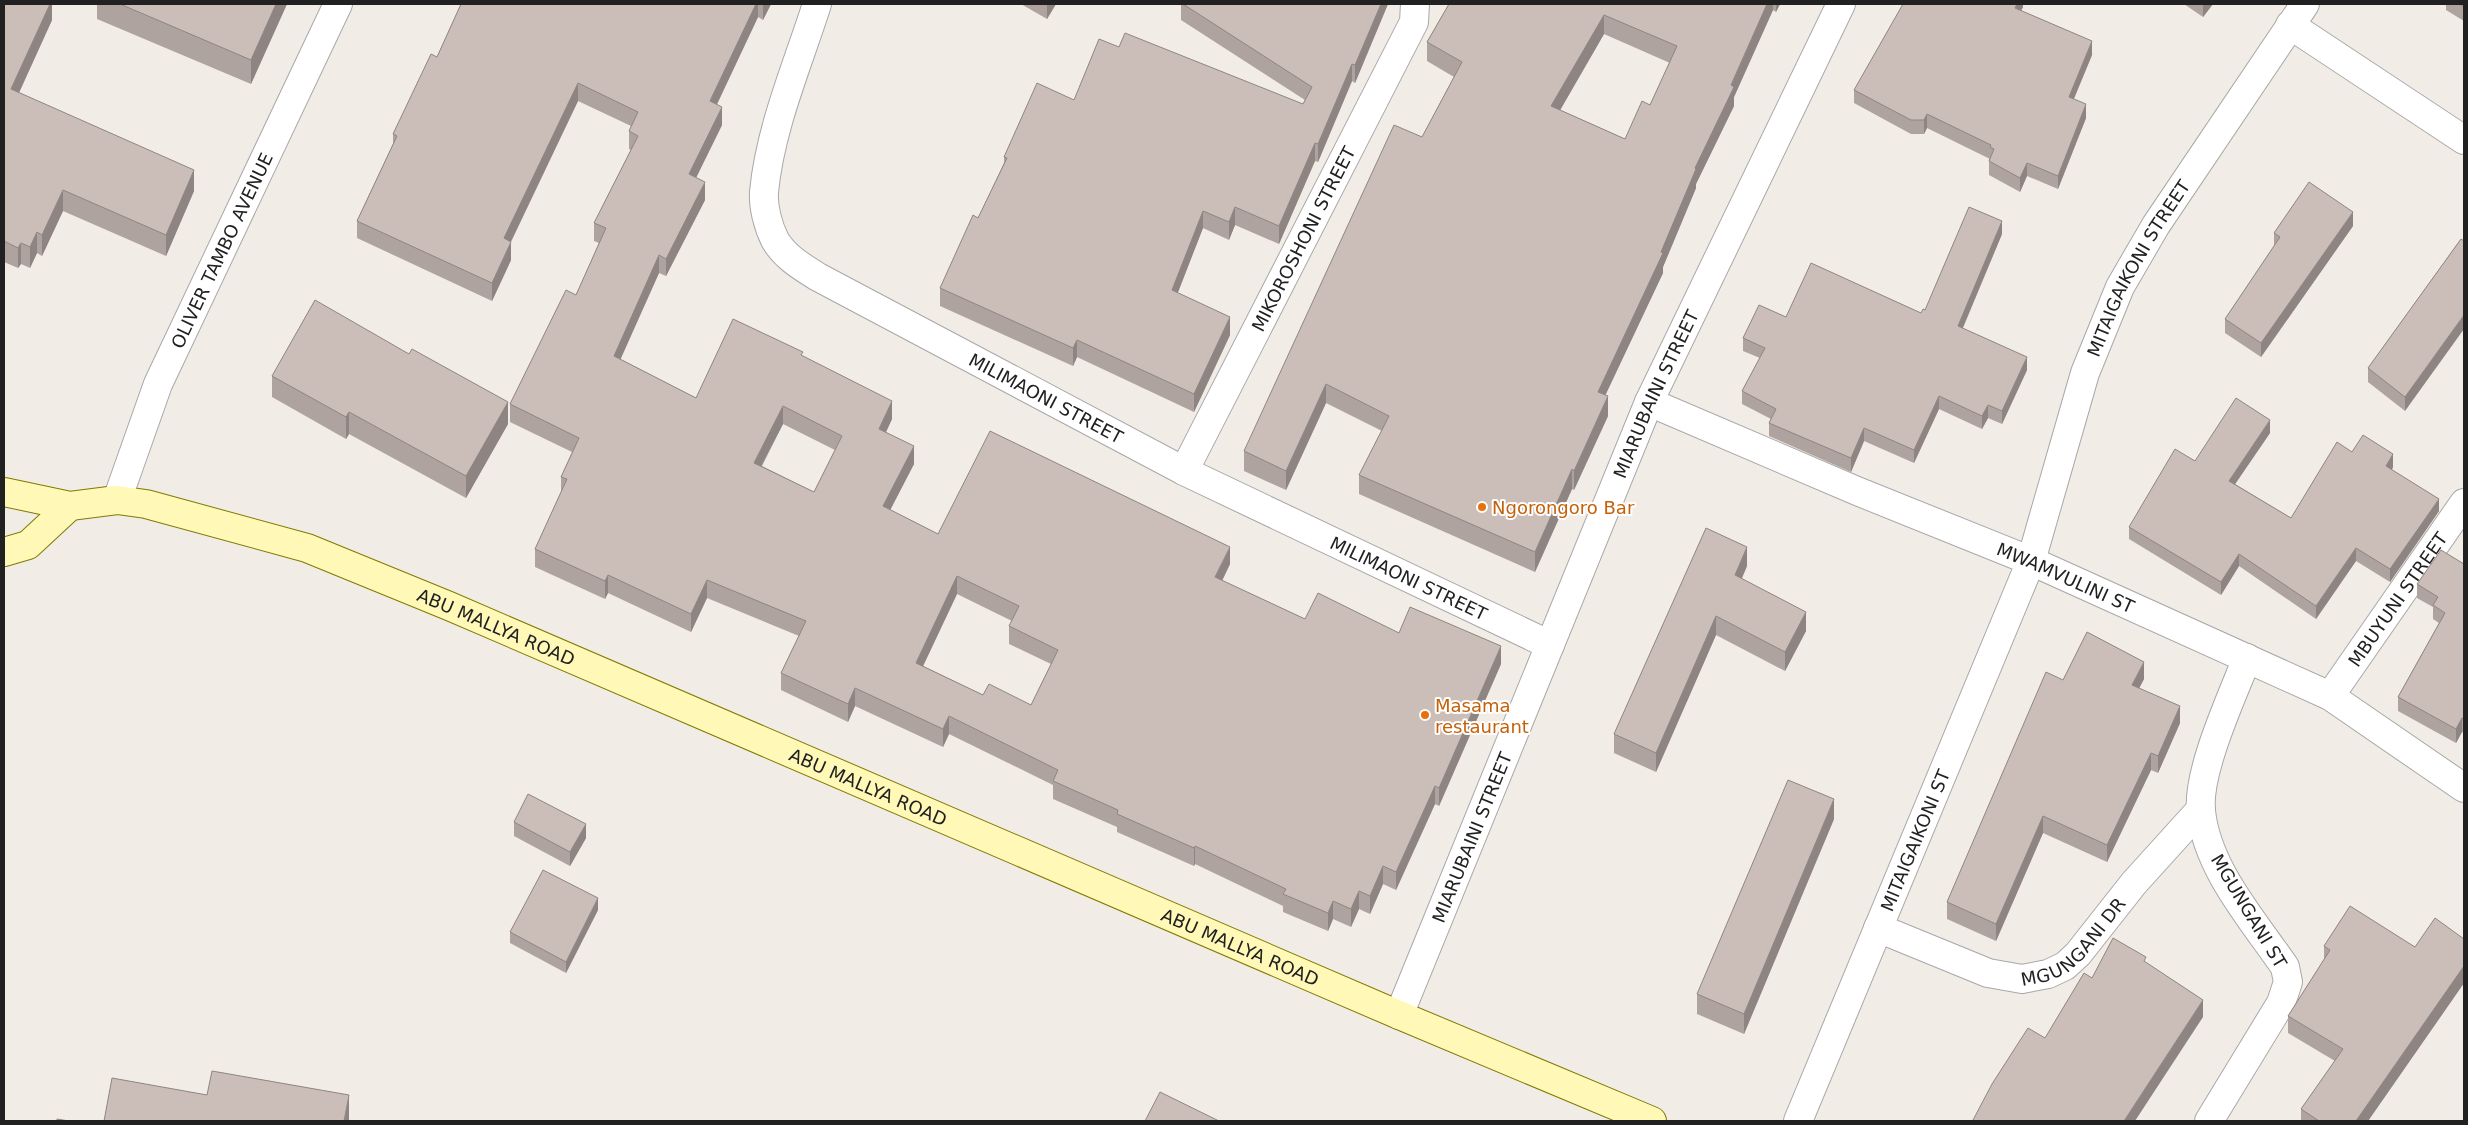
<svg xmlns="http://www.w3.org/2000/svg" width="2468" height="1125" viewBox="0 0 2468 1125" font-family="'DejaVu Sans',sans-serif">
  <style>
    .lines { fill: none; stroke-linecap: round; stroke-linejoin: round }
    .street-casing { stroke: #a8a8a8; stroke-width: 30 }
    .secondary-casing { stroke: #7f7b00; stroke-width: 30 }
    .street { stroke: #fff; stroke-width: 28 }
    .secondary { stroke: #fff8b7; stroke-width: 28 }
    .wall { fill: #afa39f; fill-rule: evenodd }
    .shaded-wall { fill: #8e8582 }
    .building { fill: #cbbeb9; stroke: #8e8582; fill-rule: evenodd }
    .food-dot { fill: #e8710a; stroke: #fff; stroke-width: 2 }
    .labels { text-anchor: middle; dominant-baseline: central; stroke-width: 4; stroke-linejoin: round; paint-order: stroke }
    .street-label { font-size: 18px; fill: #212121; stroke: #fff }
    .food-label { font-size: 18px; fill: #c56008; stroke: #fff; text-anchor: start }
  </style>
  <rect width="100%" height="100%" fill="#f2ece6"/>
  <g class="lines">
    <defs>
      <g id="street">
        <path id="s1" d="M817,4C798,64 770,128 764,192C763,207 768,226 775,240C785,257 802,267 818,277L1184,471L1550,645"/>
        <path d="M2290,25L2464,140"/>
        <path id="s2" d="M1649,402L1857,491L2031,561L2330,696L2464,788"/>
        <path id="s3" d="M1184,471L1414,22L1415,4"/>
        <path id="s4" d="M117,500L158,384L338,4"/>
        <path id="s5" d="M2330,696L2464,503"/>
        <path id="s6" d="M1878,928L1988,973L2022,979L2048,974L2065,966L2078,954L2134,883L2201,809"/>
        <path id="s7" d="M1399,1015L1649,402L1841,4"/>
        <path id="s8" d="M1798,1121L2031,561L2085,373L2120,287L2156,225L2305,4"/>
        <path d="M2209,1121L2281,1003L2288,982L2285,967C2253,920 2207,869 2201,811C2197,771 2232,697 2247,658"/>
      </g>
      <g id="secondary">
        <path id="s9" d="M4,492L70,506L117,500L146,504L307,548L449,606L1399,1015L1652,1121"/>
        <path d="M4,552L28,545L70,506"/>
      </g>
    </defs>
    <use href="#street" class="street-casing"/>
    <use href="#secondary" class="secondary-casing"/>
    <use href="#street" class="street"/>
    <use href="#secondary" class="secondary"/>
  </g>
  <g class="wall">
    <path d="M4,4H52V20L19,93L194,191L166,256L63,211L42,256L37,253L30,268L21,264L18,268L4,262Z"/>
    <path d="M97,4H287L251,84L97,19Z"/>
    <path d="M461,4H771L763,20L758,17L717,104L722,125L696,178L705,200L666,276L659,273L620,359L696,398L803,356L892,419L886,432L914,464L890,510L938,534L1230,564L1222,581L1305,619L1399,633L1501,664L1439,806L1435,804L1396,890L1383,884L1370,914L1359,909L1351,927L1333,919L1328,931L1283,912V906L1195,864L1194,866L1117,832V827L1053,799V785L949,734L943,747L855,706L848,722L781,690V673L799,636L707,598L691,632L608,593L605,599L535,567V549L561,492V477L572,452L510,422V404L576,295L599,243L594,241V223L631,150L629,149V131L631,126L578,101L511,242V260L492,301L357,238V221L393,144V134L437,57ZM783,424L835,450L814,492L762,466ZM957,594L1012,621L1009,626V644L1051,664L1031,705L983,695L923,666Z"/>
    <path d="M1021,4H1056L1047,19Z"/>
    <path d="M1181,4H1388L1355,83L1352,81L1318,162L1315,161L1279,244L1235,225L1229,240L1203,228L1177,293L1230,335L1194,412L1077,357L1073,366L940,306V288L978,218L1004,163V157L1074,100L1119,47L1303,104L1305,100L1181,20Z"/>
    <path d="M1449,4H1780L1776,12L1773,10L1734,97V106L1696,184V188L1663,267V273L1605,395L1608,416L1574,490L1572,489L1535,572L1359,494V475L1382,431L1326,403L1286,490L1244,471V451L1422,137L1454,77L1427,61V42ZM1604,34L1670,63L1650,105L1625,139L1560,110Z"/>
    <path d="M2023,4V7L2021,11L2092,55L2074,99L2086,118L2058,189L2027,176L2020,192L1989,175V161L1990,159L1927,128L1924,134H1911L1854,103V90Z"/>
    <path d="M2184,4H2213L2203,17Z"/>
    <path d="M2446,4H2464V21L2446,10Z"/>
    <path d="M2353,226L2261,357L2225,333V319L2274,246V233Z"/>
    <path d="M2002,234L1963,328L2027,370L2002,424L1988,418L1982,429L1939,409L1914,463L1864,441L1851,472L1769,436V423L1771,419L1742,404V391L1760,358L1743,351V338L1786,317L1921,313Z"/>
    <path d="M2461,239L2405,411L2368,382V368Z"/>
    <path d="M409,354L508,424L466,498L349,434L346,439L272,397V376Z"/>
    <path d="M2270,433L2235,484L2291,518L2352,452L2393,467L2392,470L2439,511L2390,582L2356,561L2316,619L2239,566L2221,595L2129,539V527L2195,461Z"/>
    <path d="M2464,564V733L2462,732L2456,743L2398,711V697L2439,623L2433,619V607L2417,598V584Z"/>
    <path d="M1747,566L1742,578L1806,631L1785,671L1716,635L1656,772L1614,753V734Z"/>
    <path d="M2144,679L2139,688L2180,723L2158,773L2151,770L2107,862L2043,833L1996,941L1947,919V902L2063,680Z"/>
    <path d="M1834,819L1744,1034L1697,1014V994Z"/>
    <path d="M514,822L586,838L570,866L514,836Z"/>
    <path d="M598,910L566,973L510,943V932Z"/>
    <path d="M2464,939V983L2368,1121H2301V1109L2335,1061L2288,1033V1016L2324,960V946L2415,947Z"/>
  </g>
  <g class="shaded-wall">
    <path d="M50,4H52V20L11,110V89Z"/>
    <path d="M276,4H287L251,84V60Z"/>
    <path d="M756,4H758V17L710,119V101Z"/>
    <path d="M763,4H771L763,20Z"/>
    <path d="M1048,4H1056L1047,19V5Z"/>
    <path d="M1381,4H1388L1355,83V65Z"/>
    <path d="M1767,4H1773V10L1734,97V106L1696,184V188L1663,267V273L1598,411V392L1661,252L1695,168Z"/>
    <path d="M1776,4H1780L1776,12Z"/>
    <path d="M2017,4H2023V7L2015,22V8Z"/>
    <path d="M2203,4H2213L2203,17Z"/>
    <path d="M1604,15V34L1551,126V106Z"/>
    <path d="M2092,41V55L2069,110V97Z"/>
    <path d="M1352,64V81L1318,162V144Z"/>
    <path d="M578,83V101L504,256V238Z"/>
    <path d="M2086,104V118L2058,189V176Z"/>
    <path d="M722,107V125L689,192V174Z"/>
    <path d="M1927,114V128L1924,134V120Z"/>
    <path d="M1315,143V161L1279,244V226Z"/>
    <path d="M2027,163V176L2020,192V178Z"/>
    <path d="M194,170V191L166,256V235Z"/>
    <path d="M705,182V200L666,276V259Z"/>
    <path d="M63,190V211L42,256V235Z"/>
    <path d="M1235,207V225L1229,240V222Z"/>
    <path d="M1203,211V228L1172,308V290Z"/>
    <path d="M2353,212V226L2261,357V343Z"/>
    <path d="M2002,221V234L1958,339V326Z"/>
    <path d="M37,232V253L30,268V247Z"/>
    <path d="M511,242V260L492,301V283Z"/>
    <path d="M21,243V264L18,268V248Z"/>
    <path d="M659,255V273L614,374V356Z"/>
    <path d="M2464,315V329L2405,411V397Z"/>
    <path d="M1230,317V335L1194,412V394Z"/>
    <path d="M1077,340V357L1073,366V348Z"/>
    <path d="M2027,357V370L2002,424V411Z"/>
    <path d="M1326,384V403L1286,490V471Z"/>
    <path d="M1608,396V416L1574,490V471Z"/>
    <path d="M1939,396V409L1914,463V450Z"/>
    <path d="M892,401V419L879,447V429Z"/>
    <path d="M508,402V424L466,498V476Z"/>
    <path d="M1988,405V418L1982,429V416Z"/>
    <path d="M783,406V424L754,480V463Z"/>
    <path d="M349,412V434L346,439V417Z"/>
    <path d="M2270,420V433L2229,493V481Z"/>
    <path d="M1864,428V441L1851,472V458Z"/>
    <path d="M914,446V464L883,524V506Z"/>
    <path d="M2393,454V467L2386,479V466Z"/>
    <path d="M1572,469V489L1535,572V552Z"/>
    <path d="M2439,499V511L2390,582V569Z"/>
    <path d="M1230,547V564L1215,595V577Z"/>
    <path d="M1747,547V566L1735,594V575Z"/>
    <path d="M2356,548V561L2316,619V606Z"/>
    <path d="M2239,554V566L2221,595V582Z"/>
    <path d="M608,575V593L605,599V581Z"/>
    <path d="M957,576V594L916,681V663Z"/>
    <path d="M707,580V598L691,632V614Z"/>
    <path d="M1806,612V631L1785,671V652Z"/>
    <path d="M1716,616V635L1656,772V753Z"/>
    <path d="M1501,646V664L1439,806V788Z"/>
    <path d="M2144,662V679L2132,702V685Z"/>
    <path d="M855,688V706L848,722V704Z"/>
    <path d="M2180,706V723L2158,773V756Z"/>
    <path d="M949,716V734L943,747V729Z"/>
    <path d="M2462,718V732L2456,743V729Z"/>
    <path d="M2151,753V770L2107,862V845Z"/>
    <path d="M1435,786V804L1396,890V872Z"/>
    <path d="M1834,799V819L1744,1034V1014Z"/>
    <path d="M2043,816V833L1996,941V924Z"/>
    <path d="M586,824V838L570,866V852Z"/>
    <path d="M1195,846V864L1194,866V848Z"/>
    <path d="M1383,866V884L1370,914V896Z"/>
    <path d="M1359,891V909L1351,927V909Z"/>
    <path d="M598,898V910L566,973V962Z"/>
    <path d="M1333,901V919L1328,931V913Z"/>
    <path d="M2464,966V983L2368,1121H2356Z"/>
    <path d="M2203,1000V1017L2135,1121H2124Z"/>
    <path d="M349,1095V1121H344Z"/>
  </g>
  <g class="building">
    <path d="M4,4H50L11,89L194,170L166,235L63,190L42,235L37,232L30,247L21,243L18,248L4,241Z"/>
    <path d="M120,4H276L251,60Z"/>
    <path d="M461,4H756L710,101L722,107L689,174L705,182L666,259L659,255L614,356L696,398L733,319L803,352L801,355L892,401L879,429L914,446L883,506L938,534L990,431L1230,547L1215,577L1305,619L1318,593L1399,633L1410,607L1501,646L1439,788L1435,786L1396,872L1383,866L1370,896L1359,891L1351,909L1333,901L1328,913L1283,894L1286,889L1195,846L1194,848L1117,814L1118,810L1053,781L1058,770L949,716L943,729L855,688L848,704L781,673L806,621L707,580L691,614L608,575L605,581L535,549L567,479L561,477L579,438L510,404L566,290L576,295L606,228L594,223L638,136L629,131L638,112L578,83L504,238L511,242L492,283L357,221L397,136L393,134L431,54L437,57ZM783,406L842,436L814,492L754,463ZM957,576L1019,606L1009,626L1058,650L1031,705L989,684L983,695L916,663Z"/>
    <path d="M1183,4H1381L1355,65L1352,64L1318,144L1315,143L1279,226L1235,207L1229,222L1203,211L1172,290L1230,317L1194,394L1077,340L1073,348L940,288L973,215L978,218L1007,158L1004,157L1037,83L1074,100L1099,39L1119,47L1125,33L1303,104L1312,87Z"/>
    <path d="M1449,4H1767L1731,85L1734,87L1695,168L1696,169L1661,252L1663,253L1598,392L1608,396L1574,471L1572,469L1535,552L1359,475L1389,416L1326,384L1286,471L1244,451L1394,125L1422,137L1462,62L1427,42ZM1604,15L1677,46L1650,105L1642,101L1625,139L1551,106Z"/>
    <path d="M1903,4H2017L2015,8L2092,41L2069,97L2086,104L2058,176L2027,163L2020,178L1989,161L1994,149L1990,147L1991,145L1927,114L1924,120H1911L1854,90Z"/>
    <path d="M2459,4H2464V7Z"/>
    <path d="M2309,182L2353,212L2261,343L2225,319L2280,237L2274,233Z"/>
    <path d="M1969,207L2002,221L1958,326L2027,357L2002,411L1988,405L1982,416L1939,396L1914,450L1864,428L1851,458L1769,423L1776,409L1742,391L1765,348L1743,338L1759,305L1786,317L1811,263L1921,313L1923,309L1925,310Z"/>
    <path d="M2461,239L2464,241V315L2405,397L2368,368Z"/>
    <path d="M315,300L409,354L412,349L508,402L466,476L349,412L346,417L272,376Z"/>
    <path d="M2236,398L2270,420L2229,481L2291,518L2337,442L2352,452L2363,435L2393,454L2386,466L2439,499L2390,569L2356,548L2316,606L2239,554L2221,582L2129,527L2175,449L2195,461Z"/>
    <path d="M1706,528L1747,547L1735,575L1806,612L1785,652L1716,616L1656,753L1614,734Z"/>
    <path d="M2441,550L2464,564V719L2462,718L2456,729L2398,697L2445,613L2433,605L2438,597L2417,584Z"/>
    <path d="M2087,632L2144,662L2132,685L2180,706L2158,756L2151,753L2107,845L2043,816L1996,924L1947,902L2046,672L2063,680Z"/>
    <path d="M1788,780L1834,799L1744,1014L1697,994Z"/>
    <path d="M528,794L586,824L570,852L514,822Z"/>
    <path d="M543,870L598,898L566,962L510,932Z"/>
    <path d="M2350,906L2415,947L2435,918L2464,939V966L2356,1121H2319L2301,1109L2343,1049L2288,1016L2330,950L2324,946Z"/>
    <path d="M2113,938L2146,957L2144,961L2203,1000L2124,1121H1976L1973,1120L1992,1084L2028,1028L2045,1038L2084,973L2092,978Z"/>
    <path d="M212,1071L349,1095L344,1121H104L112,1078L207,1095Z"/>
    <path d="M1160,1092L1219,1121H1145Z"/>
    <path d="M57,1119L69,1121H57Z"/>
  </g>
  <g class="food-dot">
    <circle cx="1482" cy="507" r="5"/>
    <circle cx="1425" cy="715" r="5"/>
  </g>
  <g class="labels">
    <g class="street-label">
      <text stroke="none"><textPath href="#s3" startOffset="261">MIKOROSHONI STREET</textPath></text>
      <text stroke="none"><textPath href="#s4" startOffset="271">OLIVER TAMBO AVENUE</textPath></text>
      <text stroke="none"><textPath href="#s8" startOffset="920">MITAIGAIKONI STREET</textPath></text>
      <text stroke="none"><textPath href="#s7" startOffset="672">MIARUBAINI STREET</textPath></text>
      <text stroke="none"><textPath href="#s1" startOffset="561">MILIMAONI STREET</textPath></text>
      <text stroke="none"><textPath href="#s1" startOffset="966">MILIMAONI STREET</textPath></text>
      <text stroke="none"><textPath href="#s2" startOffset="452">MWAMVULINI ST</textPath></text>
      <text stroke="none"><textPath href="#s5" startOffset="118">MBUYUNI STREET</textPath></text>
      <text stroke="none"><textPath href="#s9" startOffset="516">ABU MALLYA ROAD</textPath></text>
      <text stroke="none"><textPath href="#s9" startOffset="921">ABU MALLYA ROAD</textPath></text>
      <text stroke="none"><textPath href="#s7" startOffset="192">MIARUBAINI STREET</textPath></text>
      <text stroke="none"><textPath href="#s8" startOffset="304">MITAIGAIKONI ST</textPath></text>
      <text transform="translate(2249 911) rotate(59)">MGUNGANI ST</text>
      <text stroke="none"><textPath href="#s6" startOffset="219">MGUNGANI DR</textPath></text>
      <text stroke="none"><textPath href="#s9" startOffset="1326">ABU MALLYA ROAD</textPath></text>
    </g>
    <g class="food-label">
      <text x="1492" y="507">Ngorongoro Bar</text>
      <text x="1435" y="705">Masama<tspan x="1435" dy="21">restaurant</tspan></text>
    </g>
  </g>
  <rect width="2468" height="1125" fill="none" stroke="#212121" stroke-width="10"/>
</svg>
